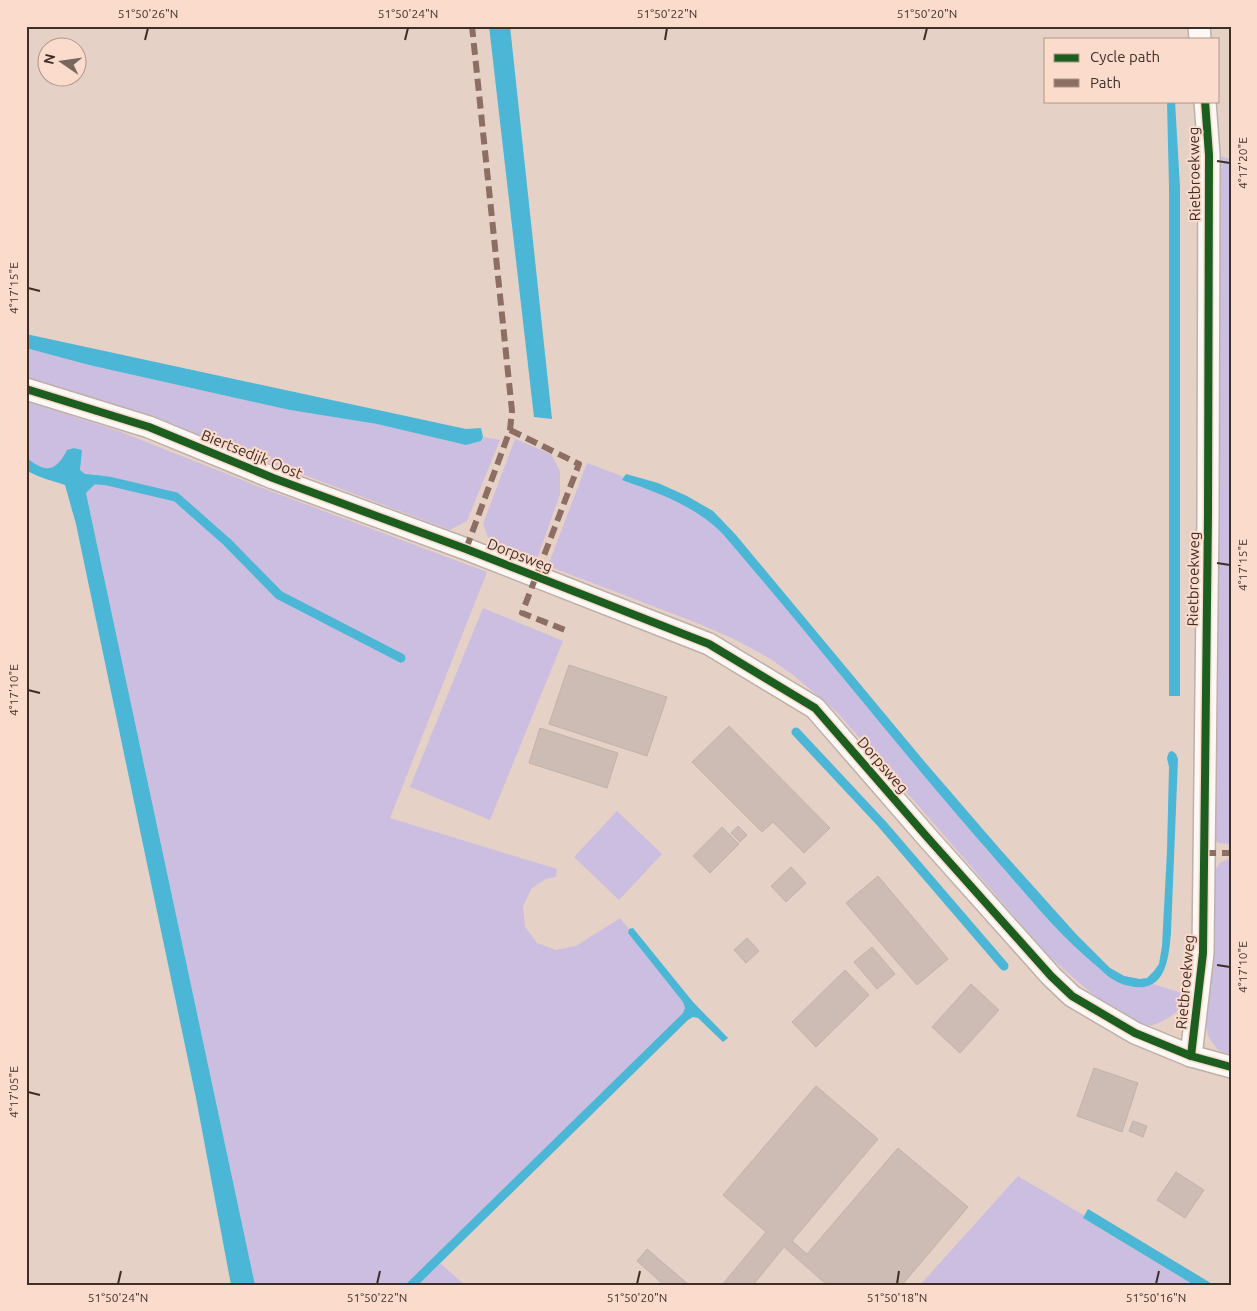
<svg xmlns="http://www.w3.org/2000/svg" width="1257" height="1311" viewBox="0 0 1257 1311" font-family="Ubuntu,sans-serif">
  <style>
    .green { fill: #ccbee0 }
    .water { fill: #4bb6d6 }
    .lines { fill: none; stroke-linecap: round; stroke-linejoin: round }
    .stream { stroke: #4bb6d6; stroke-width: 9 }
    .building { fill: #cdbcb4; stroke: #c2b2a9 }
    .street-casing { stroke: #c0afa6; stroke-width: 24 }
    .street { stroke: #fbf8f6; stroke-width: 21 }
    .quiet { stroke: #8d6e63; stroke-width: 6; stroke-dasharray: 12 6; stroke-linecap: butt }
    .cycleway-casing { stroke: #fbdbcb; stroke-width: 11 }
    .cycleway { stroke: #1b5e20; stroke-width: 8 }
    .ticks { fill: none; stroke: #3d2e26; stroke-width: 2 }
    .labels { text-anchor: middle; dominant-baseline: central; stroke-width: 4; stroke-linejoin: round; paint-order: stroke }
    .street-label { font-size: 15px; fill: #3d2e26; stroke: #fbdbcb }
    .neatline { fill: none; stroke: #3d2e26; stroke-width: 2 }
    .ticks-label { font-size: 12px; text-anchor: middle; fill: #3d2e26 }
  </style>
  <rect width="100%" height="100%" fill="#e6d1c6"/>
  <g class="green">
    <path d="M1214,155L1231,159V844L1219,843L1212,838Z"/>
    <path d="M26,348L89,365L290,410L377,424L466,445L481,441L483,437L500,440L467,521L450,530L307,476L85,395L26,378Z"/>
    <path d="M26,401L121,432L257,486L487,572L390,818L557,869L556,877L546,879L532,888L523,906L525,927L537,943L556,950L576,946L620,918L629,929L628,933L683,1002L685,1008L683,1013L405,1285H255L86,493L102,476L85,474L79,470L82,450L74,448L67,450C55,473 45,473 26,457Z"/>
    <path d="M515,439L551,454L560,471V494L536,562L491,545L483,524Z"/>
    <path d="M587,463L624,477L623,480C652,491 685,501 710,521C727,534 740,554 754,570L986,849L1080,952L1145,987L1153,984L1185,994C1182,1000 1180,1007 1176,1012C1173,1016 1158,1024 1153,1025C1127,1029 1067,972 1048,955L836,711L793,675L769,658L734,639L697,623L548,566Z"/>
    <path d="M483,608L563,641L490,820L410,787Z"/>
    <path d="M617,811L662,854L619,900L574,857Z"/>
    <path d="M1231,858V1055L1218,1050L1209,1038L1205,1022L1212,873L1221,862Z"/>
    <path d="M1018,1176L1085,1216L1084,1219L1194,1285H920Z"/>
    <path d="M440,1263L465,1285H418Z"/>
  </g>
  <g class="water">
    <path d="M489,26H510L552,419L534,417Z"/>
    <path d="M1167,101H1175L1180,187V696H1169V187Z"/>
    <path d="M26,334L466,429L481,428L483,437L481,441L466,445L377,424L290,410L89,365L26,348Z"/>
    <path d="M74,448L82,450L80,470L85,474L103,476L86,493L255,1285H231L196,1098L76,524L65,485C51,480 39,478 26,470V457C45,473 55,473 67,450Z"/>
    <path d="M626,474L658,483L687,496L713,511L736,535L924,761L999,848L1076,934L1110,968L1124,976L1140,979L1147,978L1154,971L1159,964L1162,946L1167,851L1169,767L1167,758L1169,752L1172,751L1176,754L1178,759L1171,932C1169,955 1167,991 1135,987C1128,986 1120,984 1114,980C1106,976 1100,968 1093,963C1057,933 1028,896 997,861C903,754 815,641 722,533C692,504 660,494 622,480Z"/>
    <path d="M633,928L693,1002L728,1038L723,1042L698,1018L693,1017L688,1020L418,1285H405L683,1013L685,1008L683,1002L628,933L629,929Z"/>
    <path d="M1088,1209L1214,1285H1194L1083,1218Z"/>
  </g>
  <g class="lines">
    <g class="stream">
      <path d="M88,479L108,481L176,497L227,542L279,595L401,658"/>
      <path d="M796,732L882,824L1004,966"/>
    </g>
  </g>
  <g class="building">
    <path d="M569,665L667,697L647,756L549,724Z"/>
    <path d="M729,726L830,828L804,853L773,822L762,832L692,762Z"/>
    <path d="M540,728L618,753L607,788L529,763Z"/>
    <path d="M738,826L747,835L740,842L731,833Z"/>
    <path d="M722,827L739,844L710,873L693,856Z"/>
    <path d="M791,867L806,883L786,902L771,886Z"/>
    <path d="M878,876L948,959L917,985L846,903Z"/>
    <path d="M747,938L759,951L746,963L734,950Z"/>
    <path d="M872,947L895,974L877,989L854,962Z"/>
    <path d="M845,970L869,995L816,1047L792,1022Z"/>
    <path d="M971,984L999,1010L960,1053L932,1027Z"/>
    <path d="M1094,1068L1138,1083L1122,1132L1077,1116Z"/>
    <path d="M816,1086L878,1139L792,1241L807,1254L898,1148L968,1207L902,1285H827L784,1247L753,1285H722L766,1232L723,1195Z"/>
    <path d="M1133,1121L1147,1126L1143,1137L1129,1131Z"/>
    <path d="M1176,1172L1204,1190L1185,1218L1157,1200Z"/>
    <path d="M647,1249L689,1285H664L637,1261Z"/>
  </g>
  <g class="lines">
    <defs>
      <g id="street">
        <path d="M1199,26L1200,39"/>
        <path d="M26,389L149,427L273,478L466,549L709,644L815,708L927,837L1051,976L1072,996L1135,1033L1191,1056L1231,1067"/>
        <path d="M1191,1056L1203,953L1208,515L1209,155L1205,101"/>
      </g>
    </defs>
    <use href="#street" class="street-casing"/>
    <use href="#street" class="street"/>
    <g class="quiet">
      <path d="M510,430L579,464L522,613L565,630"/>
      <path d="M466,549L510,430L512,411L472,26"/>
      <path d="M1204,853H1231"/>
    </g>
    <defs>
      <g id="cycleway">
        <path d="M26,389L149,427L273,478L466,549L709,644L815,708L927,837L1051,976L1072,996L1135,1033L1191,1056L1231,1067"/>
        <path d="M1191,1056L1203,953L1208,515L1209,155L1205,101"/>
      </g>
    </defs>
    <use href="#cycleway" class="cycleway-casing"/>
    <use href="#cycleway" class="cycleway"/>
  </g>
  <path class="ticks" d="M145,40L148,28M405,40L408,28M665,40L667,28M924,40L927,28M1217,161L1230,163M28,288L40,291M1217,563L1230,565M28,690L40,693M1217,965L1230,967M28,1092L40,1095M118,1284L121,1271M377,1284L380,1271M637,1284L640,1271M897,1284L899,1271M1156,1284L1159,1271"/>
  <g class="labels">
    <g class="street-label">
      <text transform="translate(1194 174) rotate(-91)">Rietbroekweg</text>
      <text transform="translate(252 454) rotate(22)">Biertsedijk Oost</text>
      <text transform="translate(520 555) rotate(21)">Dorpsweg</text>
      <text transform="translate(1193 579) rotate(-89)">Rietbroekweg</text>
      <text transform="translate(883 765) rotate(49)">Dorpsweg</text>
      <text transform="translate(1185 982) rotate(-85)">Rietbroekweg</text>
    </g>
  </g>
  <rect width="1257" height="1311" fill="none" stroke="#fbdbcb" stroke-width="55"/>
  <rect x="1044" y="38" width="175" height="65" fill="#fbdbcb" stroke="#af9689"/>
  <rect x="1054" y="54" width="25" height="8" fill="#1b5e20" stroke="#af9689"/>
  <text x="1090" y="62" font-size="15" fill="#3d2e26">Cycle path</text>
  <rect x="1054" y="79" width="25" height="8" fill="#8d6e63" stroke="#af9689"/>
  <text x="1090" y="88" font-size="15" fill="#3d2e26">Path</text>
  <g transform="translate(62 62) rotate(283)"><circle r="24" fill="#fbdbcb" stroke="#af9689"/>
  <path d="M0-4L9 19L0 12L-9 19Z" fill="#78675e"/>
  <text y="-8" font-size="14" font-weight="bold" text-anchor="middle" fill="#3d2e26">N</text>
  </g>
  <rect x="28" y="28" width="1202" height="1256" class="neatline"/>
  <g class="ticks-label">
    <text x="148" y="18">51°50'26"N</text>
    <text x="408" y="18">51°50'24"N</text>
    <text x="667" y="18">51°50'22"N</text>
    <text x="927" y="18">51°50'20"N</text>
    <text transform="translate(1243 163) rotate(-90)" y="4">4°17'20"E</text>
    <text transform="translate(14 288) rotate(-90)" y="4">4°17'15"E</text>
    <text transform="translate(1243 565) rotate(-90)" y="4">4°17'15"E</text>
    <text transform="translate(14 690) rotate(-90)" y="4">4°17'10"E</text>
    <text transform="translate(1243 967) rotate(-90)" y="4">4°17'10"E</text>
    <text transform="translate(14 1092) rotate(-90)" y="4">4°17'05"E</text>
    <text x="118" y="1302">51°50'24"N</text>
    <text x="377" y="1302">51°50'22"N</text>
    <text x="637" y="1302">51°50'20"N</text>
    <text x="897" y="1302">51°50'18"N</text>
    <text x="1156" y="1302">51°50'16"N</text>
  </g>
</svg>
